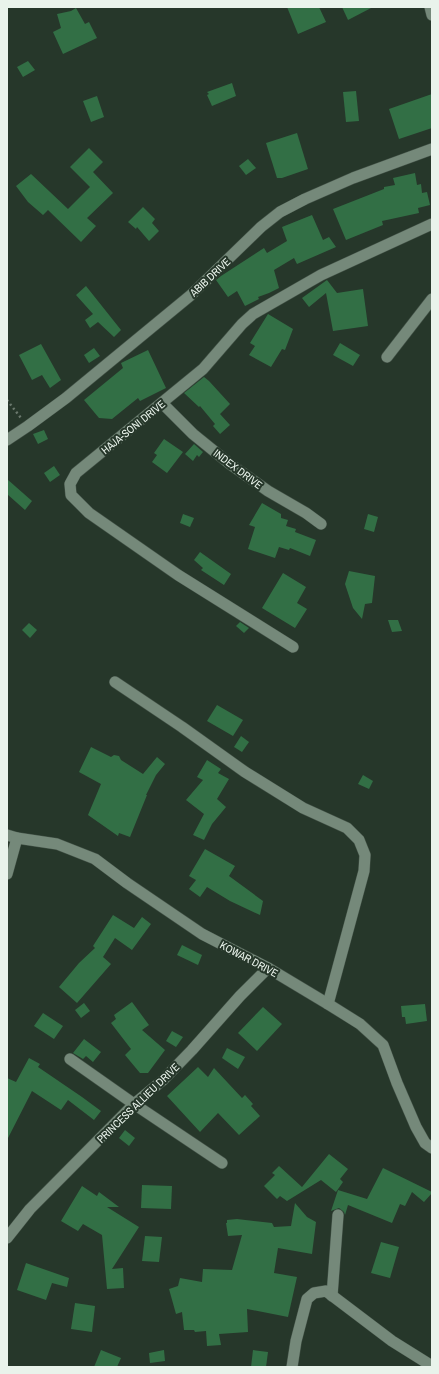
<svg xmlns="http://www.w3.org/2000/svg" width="439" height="1374" viewBox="0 0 439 1374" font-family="'Archivo Narrow',sans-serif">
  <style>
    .building { fill: #326f45 }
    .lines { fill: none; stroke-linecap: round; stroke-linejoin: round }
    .minor-casing { stroke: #435247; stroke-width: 12 }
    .path { stroke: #6a786d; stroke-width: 2.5; stroke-dasharray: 2 3; stroke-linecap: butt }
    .minor { stroke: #75897a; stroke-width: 11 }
    .labels { text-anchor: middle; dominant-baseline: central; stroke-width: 4; stroke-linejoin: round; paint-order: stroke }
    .street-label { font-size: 11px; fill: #e9f3eb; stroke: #26372a }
  </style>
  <rect width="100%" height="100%" fill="#26372a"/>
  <g class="building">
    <path d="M287,7H319L326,22L298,34Z"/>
    <path d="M342,7H373L348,20Z"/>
    <path d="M76,8L85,24L89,22L97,38L63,54L53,32L61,28L57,14L71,11Z"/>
    <path d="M28,61L35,70L23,77L17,67Z"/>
    <path d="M232,83L236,96L212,106L207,95L209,94L207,92Z"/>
    <path d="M356,91L359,121L346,122L343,92Z"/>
    <path d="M432,94V128L399,139L389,109Z"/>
    <path d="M97,96L104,117L91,122L83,101Z"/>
    <path d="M297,133L308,169L282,178H277L266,143Z"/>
    <path d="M89,148L103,162L93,172L113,193L87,218L96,226L81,242L48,210L43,215L28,202L16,186L31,174L68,209L90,187L70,167Z"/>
    <path d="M248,159L256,168L246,175L239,166Z"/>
    <path d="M415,173L417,185L421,184L422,193L427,192L430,205L418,208L419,213L382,221L383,225L346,240L333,209L384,189V187L395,185L393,178Z"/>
    <path d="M143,207L155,219L152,223L159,231L149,241L137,227L136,229L128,222Z"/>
    <path d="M312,215L323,240L329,237L336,247L297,264L294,258L274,270L279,288L269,293L258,297L259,299L245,306L237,291L228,297L216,280L221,276L264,248L267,253L287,241L282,227Z"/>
    <path d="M327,280L337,293L363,289L368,326L333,331L326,293L309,307L302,298Z"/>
    <path d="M86,286L121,330L114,337L98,322L90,328L85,320L93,314L76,295Z"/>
    <path d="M268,314L293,329L285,350L282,349L271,367L249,355L255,346L250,343Z"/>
    <path d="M340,343L360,355L353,366L333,355Z"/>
    <path d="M41,344L61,380L50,388L42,375L32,380L19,355Z"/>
    <path d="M94,348L100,356L89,363L84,355Z"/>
    <path d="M148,350L166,388L140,401L138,398L112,419L99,418L84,400L123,368L121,363Z"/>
    <path d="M204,377L209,381L230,404L220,414L230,425L220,434L213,426L215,424L200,406L199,407L184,393Z"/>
    <path d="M44,430L48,439L38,444L33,434Z"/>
    <path d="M164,439L183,452L167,473L152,462L157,455L154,453Z"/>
    <path d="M194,444L203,452L199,457L197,455L193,461L185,454Z"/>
    <path d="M54,466L60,475L50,482L44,473Z"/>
    <path d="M7,479L32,501L25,510L7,494Z"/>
    <path d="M262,503L281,514V518L288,520L286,526L296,529L295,532L316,540L310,556L290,548L289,550L279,547L275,558L248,549L255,527L249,525Z"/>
    <path d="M183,514L194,518L190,527L180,523Z"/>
    <path d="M368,514L378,517L374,532L364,529Z"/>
    <path d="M200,552L231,574L224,585L201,570L203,568L194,560Z"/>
    <path d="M349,571L375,576L372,603L365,604L362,619L353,608L345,584Z"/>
    <path d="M283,573L306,587L297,603L307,609L295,628L262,608Z"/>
    <path d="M388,620H398L402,631L392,632Z"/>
    <path d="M240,622L249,628L244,633L236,626Z"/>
    <path d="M29,623L37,630L30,638L22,630Z"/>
    <path d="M217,705L243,720L233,736L207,721Z"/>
    <path d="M241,736L249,742L242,752L234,747Z"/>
    <path d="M91,747L111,757L114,755L119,756L121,760L143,774L157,757L165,764L156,775L146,795H147L130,837L119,833L118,836L88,815L101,784L79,772Z"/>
    <path d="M207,760L221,769L218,773L229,779L217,799L226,807L212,824L204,840L193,835L204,814L186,800L203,780L197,777Z"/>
    <path d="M363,775L373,781L369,789L358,784Z"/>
    <path d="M205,849L235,866L229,876L263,901L260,915L230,901L207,887L200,897L189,889L196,880L189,876Z"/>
    <path d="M113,915L134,928L142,917L151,924L132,950L115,938L103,957L111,964L77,1003L59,987L79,963L95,948L93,946Z"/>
    <path d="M182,945L202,955L198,965L177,955Z"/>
    <path d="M132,1002L149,1025L142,1030L165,1050L148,1073H140L125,1055L131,1049L111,1023L116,1019L114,1015Z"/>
    <path d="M84,1003L90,1011L81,1018L75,1010Z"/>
    <path d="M425,1004L427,1021L406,1024L405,1017H402L401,1006Z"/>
    <path d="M263,1007L282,1024L257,1051L238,1033Z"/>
    <path d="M43,1013L63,1026L54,1039L34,1026Z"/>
    <path d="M172,1031L183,1037L176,1047L166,1041Z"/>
    <path d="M84,1039L101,1052L93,1062L86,1056L83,1059L73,1053Z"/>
    <path d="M227,1048L245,1057L238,1069L222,1058Z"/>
    <path d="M29,1058L40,1064L38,1067L82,1097L101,1111L94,1120L68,1100L61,1110L32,1091L7,1140V1078L16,1082Z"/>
    <path d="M198,1067L208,1077L214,1068L242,1098L245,1095L253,1104L251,1106L260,1116L239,1135L218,1113L200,1132L167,1096Z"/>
    <path d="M125,1130L135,1138L129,1146L119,1138Z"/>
    <path d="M329,1154L348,1169L340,1179L343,1182L336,1192L321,1180L287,1201L280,1196L277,1199L264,1186L275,1175L272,1173L279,1166L302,1187Z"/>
    <path d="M383,1168L432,1192V1193L424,1202L412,1192L405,1206L400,1204L392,1223L348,1205L345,1215L344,1212L339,1208L331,1211L338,1190L367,1199Z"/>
    <path d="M142,1185L172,1186L171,1209L141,1208Z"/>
    <path d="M82,1186L97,1196L99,1192L119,1207H107L139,1227L112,1269L123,1268L124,1288L107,1289L102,1235L83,1224L78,1231L61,1221Z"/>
    <path d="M295,1203L307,1217L316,1222L312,1254L278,1248L274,1273L297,1277L288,1317L247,1309L248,1332L219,1334L221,1345L207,1346L206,1331L195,1332L194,1330H184L182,1312L176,1314L169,1289L178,1286L180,1278L202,1282L203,1269L232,1270L242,1235L228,1236L226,1223H227V1220L237,1219L272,1223L274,1227L291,1226Z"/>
    <path d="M145,1236L162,1237L159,1262L142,1261Z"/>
    <path d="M381,1242L399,1247L390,1278L371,1273Z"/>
    <path d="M26,1263L69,1278L67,1287L52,1283L46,1300L17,1290Z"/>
    <path d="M75,1303L95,1306L92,1332L71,1329Z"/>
    <path d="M101,1350L121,1358L117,1367H94Z"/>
    <path d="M164,1350L165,1361L150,1363L149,1353Z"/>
    <path d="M253,1350L268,1352L266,1367H251Z"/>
  </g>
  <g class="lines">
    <defs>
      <g id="minor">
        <path d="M430,7L432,15"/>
        <path d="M387,357L432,299"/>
        <path d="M163,404L193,434L230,464L268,491L306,513L321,524"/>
        <path d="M7,440L28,426L66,398L191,295L261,227L280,212L305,199L353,178L432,149"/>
        <path d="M293,647L178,575L89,513L71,495L70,484L76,473L203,369L242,324L253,314L321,275L432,224"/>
        <path d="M115,682L182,727L245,772L303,808L347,828L359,840L365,855L364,871L328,1004"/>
        <path d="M7,835L17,838L57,844L95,859L127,883L202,934L268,968L328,1004L360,1024L383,1045L397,1083L416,1127L425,1143L432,1148"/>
        <path d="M7,874L17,838"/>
        <path d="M70,1059L134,1104L222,1163"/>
        <path d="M7,1238L30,1209L134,1104L163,1080L192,1050L240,996L268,968"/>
        <path d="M332,1296L338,1215"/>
        <path d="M292,1367L296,1341L307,1299L314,1293L326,1291L392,1341L432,1366"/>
      </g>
    </defs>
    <use href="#minor" class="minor-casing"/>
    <path class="path" d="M7,400L21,418"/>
    <use href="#minor" class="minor"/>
  </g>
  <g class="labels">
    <g class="street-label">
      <text transform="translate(210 277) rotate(-43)">ABIB DRIVE</text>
      <text transform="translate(133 427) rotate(-39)">HAJA-SONI DRIVE</text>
      <text transform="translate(238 469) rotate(37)">INDEX DRIVE</text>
      <text transform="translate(249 959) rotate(28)">KOWAR DRIVE</text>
      <text transform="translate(138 1103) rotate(-44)">PRINCESS ALLIEU DRIVE</text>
    </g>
  </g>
  <rect width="439" height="1374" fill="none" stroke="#e9f3eb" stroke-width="16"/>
</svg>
